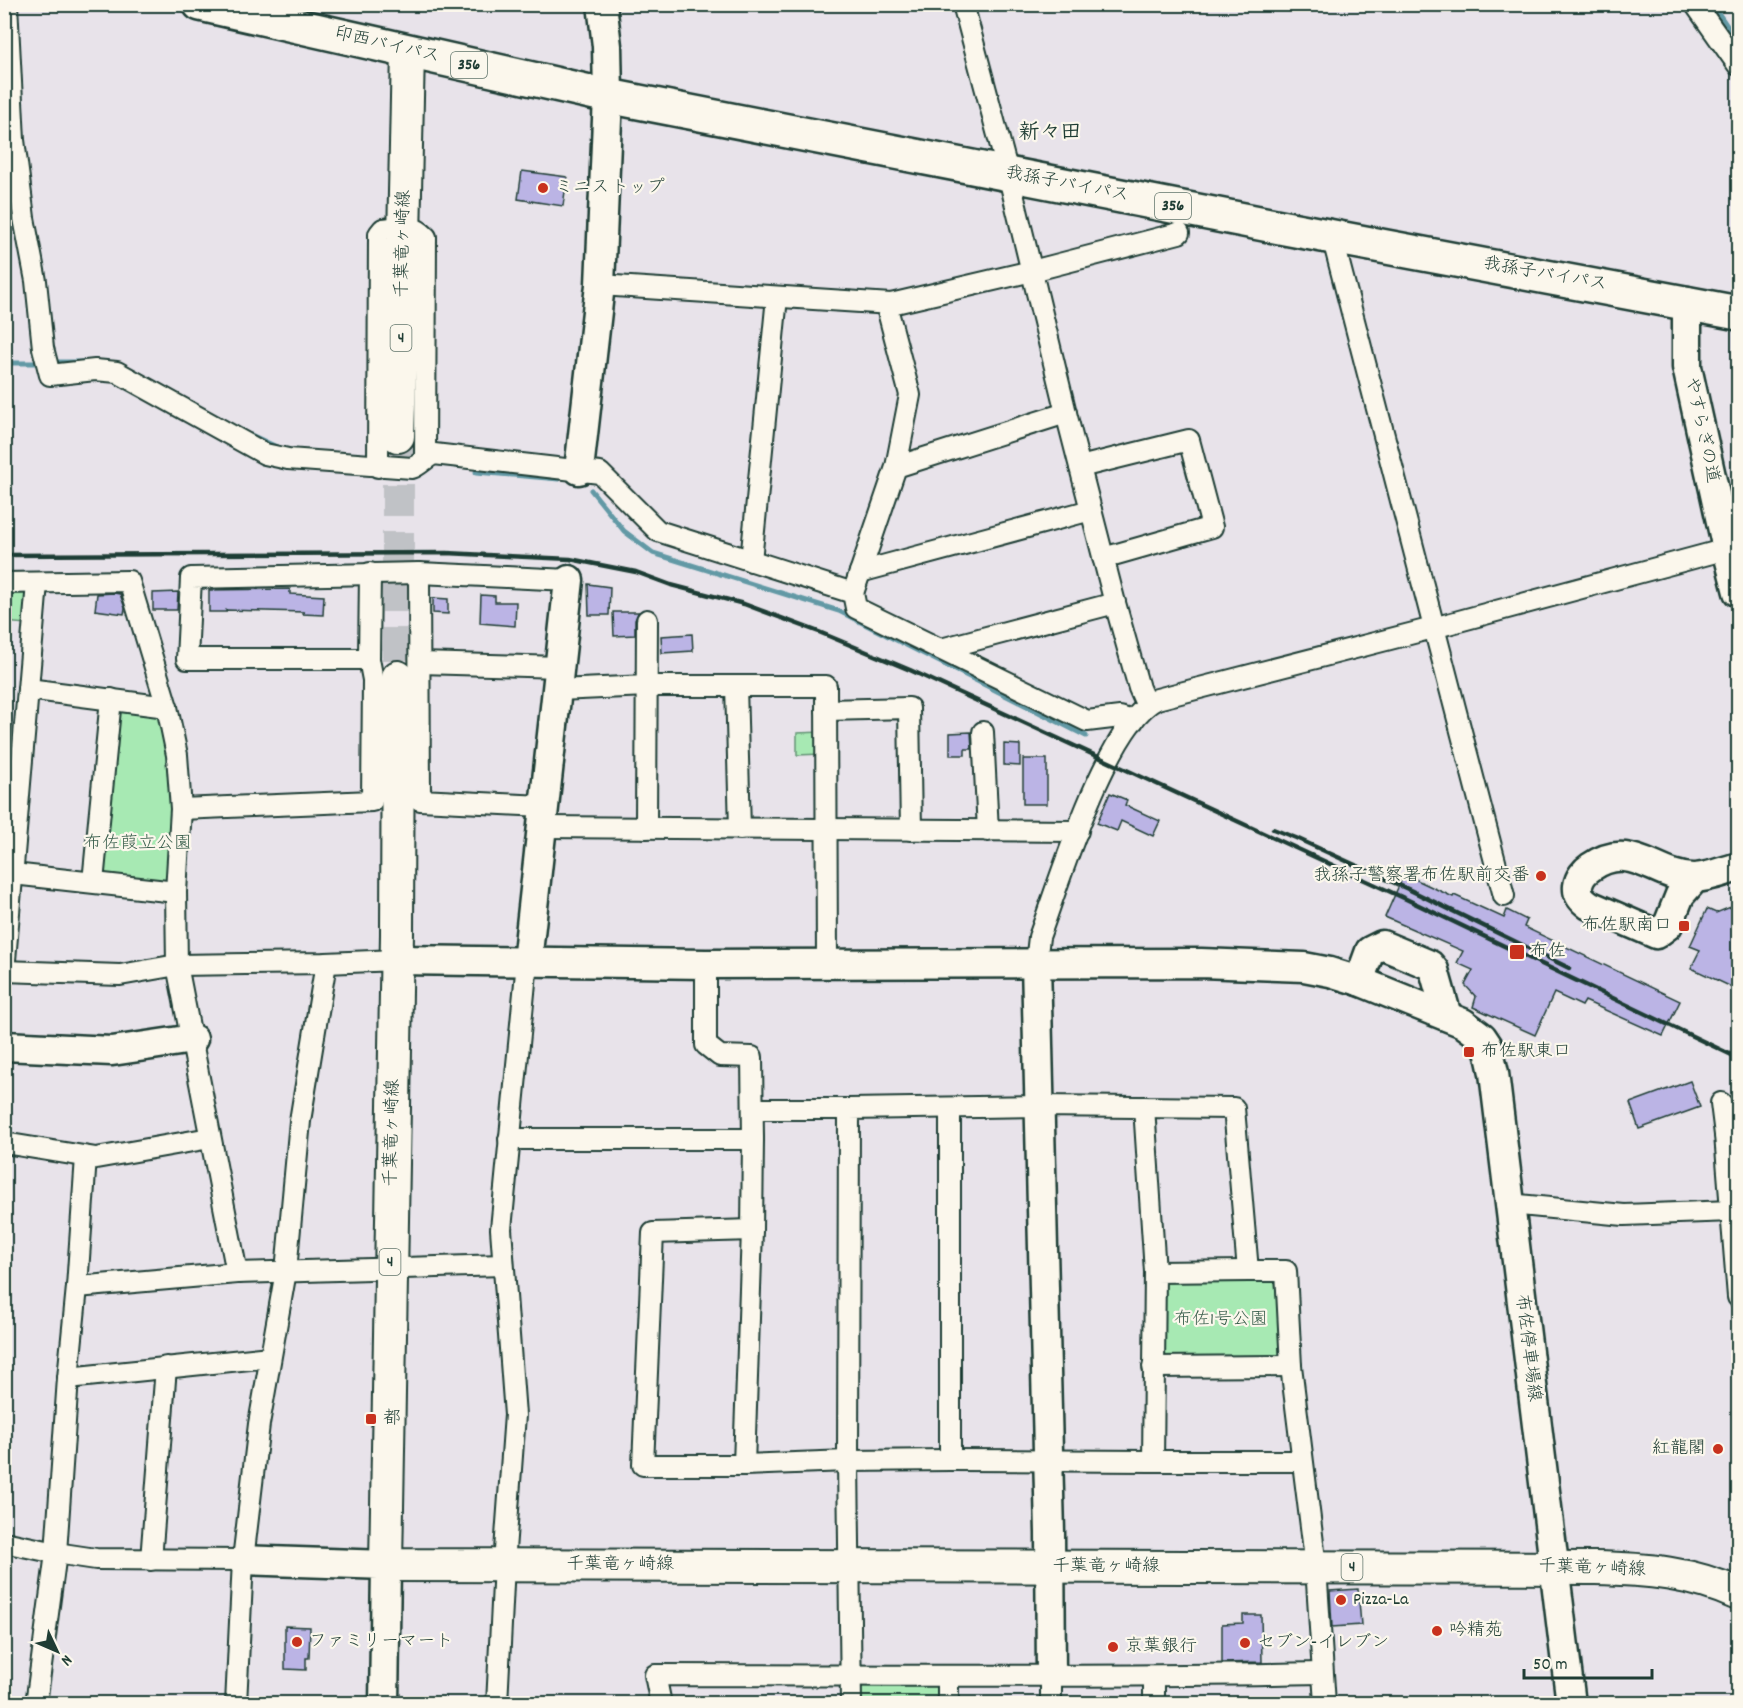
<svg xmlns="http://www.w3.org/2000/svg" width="1743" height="1708" viewBox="0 0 1743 1708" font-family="Dekko,'Klee One',sans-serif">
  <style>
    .green { fill: #a7e9b3; stroke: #639374; stroke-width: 1.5 }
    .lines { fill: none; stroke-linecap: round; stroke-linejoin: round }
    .stream { stroke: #6299a5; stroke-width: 5 }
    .building { fill: #bbb4e5; stroke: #1f3d34; stroke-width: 1.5 }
    .primary-tunnel { stroke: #c0c2c6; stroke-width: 32; stroke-dasharray: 32 16; stroke-linecap: butt }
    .street-casing { stroke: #1f3d34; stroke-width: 24 }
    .secondary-casing { stroke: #1f3d34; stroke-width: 33 }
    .primary-casing { stroke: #1f3d34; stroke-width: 36 }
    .highway-casing { stroke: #1f3d34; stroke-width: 38 }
    .street { stroke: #fbf7ec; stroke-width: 20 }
    .secondary { stroke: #fbf7ec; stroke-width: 28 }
    .primary { stroke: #fbf7ec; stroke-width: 32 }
    .highway { stroke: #fbf7ec; stroke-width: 33 }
    .rail { stroke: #1f3d34; stroke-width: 4.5 }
    .poi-dot { fill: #c8321e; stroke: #fbf7ec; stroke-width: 2 }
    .labels { text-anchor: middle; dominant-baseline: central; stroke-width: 4.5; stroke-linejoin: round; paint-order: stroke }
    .shield { fill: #fbf7ec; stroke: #61756b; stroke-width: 1.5 }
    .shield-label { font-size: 16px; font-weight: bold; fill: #1f3d34 }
    .street-label { font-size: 18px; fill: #1f3d34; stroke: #fbf7ec }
    .poi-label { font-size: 18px; fill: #1f3d34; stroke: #fbf7ec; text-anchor: start }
    .park-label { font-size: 18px; fill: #3a5f4d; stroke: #fbf7ec }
    .quarter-label { font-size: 21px; font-weight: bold; fill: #1f3d34; stroke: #fbf7ec }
  </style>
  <rect width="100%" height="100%" fill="#e8e3ea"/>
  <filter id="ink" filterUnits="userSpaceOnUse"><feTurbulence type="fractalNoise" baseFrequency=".0167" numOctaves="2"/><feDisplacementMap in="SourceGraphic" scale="12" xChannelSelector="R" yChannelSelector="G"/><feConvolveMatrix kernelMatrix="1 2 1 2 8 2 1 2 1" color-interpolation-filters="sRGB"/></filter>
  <g filter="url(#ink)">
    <g class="green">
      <path d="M4,585L32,589L26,624L5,622Z"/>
      <path d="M111,699L167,707L176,892L93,882Z"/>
      <path d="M822,732V754L797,755V733Z"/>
      <path d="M1161,1280L1275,1281L1282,1358L1160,1359Z"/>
      <path d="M864,1685L938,1686V1703L858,1704V1692Z"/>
    </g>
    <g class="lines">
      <g class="stream">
        <path d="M1712,4L1738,42"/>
        <path d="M52,362H85"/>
        <path d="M4,363H43"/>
        <path d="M251,435L281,449"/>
        <path d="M476,472L559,479"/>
        <path d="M591,490L624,531L653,553L839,611L1086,736"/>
      </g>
    </g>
    <g class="building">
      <path d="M522,171L567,177L563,206L518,199Z"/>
      <path d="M588,584L610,587L609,615H589Z"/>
      <path d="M290,589V594L324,596L323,615L303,614L304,612L226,610V612H209V590Z"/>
      <path d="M178,592L177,610H153V593Z"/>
      <path d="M114,593L120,594L125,608L124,614L95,610L97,594Z"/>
      <path d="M481,595L495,596V602H516L515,626L480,623Z"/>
      <path d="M433,598L448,599V614L433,613Z"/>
      <path d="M613,612H639L635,620V635L614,636Z"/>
      <path d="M692,634L693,651L662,653L661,636Z"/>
      <path d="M971,732L972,749H965V755H950V733Z"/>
      <path d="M1004,744L1020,745V766L1004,765Z"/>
      <rect x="1023" y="759" width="24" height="45"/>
      <path d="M1110,793L1127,800L1125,805L1160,821L1153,836L1121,821L1117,831L1097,823Z"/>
      <path d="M1404,874L1453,897L1454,895L1504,918L1507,910L1527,920L1524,927L1680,1001L1663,1036L1585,1001L1582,1006L1554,993L1535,1035L1473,1007L1476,997L1465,985L1473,970L1457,963L1463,951L1385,917Z"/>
      <path d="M1738,904V990L1691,968L1700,950L1690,946L1707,909L1716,913Z"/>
      <path d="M1690,1081L1700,1107L1639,1129L1630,1103Z"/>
      <path d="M1358,1589L1361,1625L1332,1627L1330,1591Z"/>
      <path d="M1243,1615H1261L1262,1662L1222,1663V1624L1243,1623Z"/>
      <path d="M285,1626L310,1627L309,1658H306V1670L285,1669Z"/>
    </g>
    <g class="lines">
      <path class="primary-tunnel" d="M398,436V677"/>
      <defs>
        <g id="street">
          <path d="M7,4L14,140L24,218L36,281L43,348L50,375L95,370L117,372L265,454L288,459L412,468C420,465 425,458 434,454L600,473L658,531L853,593L856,608L1087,721L1120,717L1133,721"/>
          <path d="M963,4L1008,173L1066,413L1115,603L1139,688L1146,704"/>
          <path d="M1695,4L1738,65"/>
          <path d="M1332,236L1504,896"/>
          <path d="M600,285L891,304L1032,271L1179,233"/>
          <path d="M886,304L910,395L896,467"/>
          <path d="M378,467L379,234L383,229C401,227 413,223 426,237L425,458"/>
          <path d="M1080,467L1189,440L1212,527L1103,558"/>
          <path d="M751,561L777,297"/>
          <path d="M860,572L1091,510"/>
          <path d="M419,573L420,800L544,806"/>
          <path d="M4,583L129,581L167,707L177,755L181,809L176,892L177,965L237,1273L503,1265"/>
          <path d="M853,593L896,467L1066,413"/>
          <path d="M941,649L1115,603"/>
          <path d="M369,659H187L191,578L419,573L569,580"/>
          <path d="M420,663L560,667"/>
          <path d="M736,686L740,829"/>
          <path d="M28,689L167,707"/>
          <path d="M558,690L647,686H826L827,964"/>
          <path d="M826,710L909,708L911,830"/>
          <path d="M983,732L988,831"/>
          <path d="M181,809L372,801L373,680L369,659L370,573"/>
          <path d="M543,827L1078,831"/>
          <path d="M646,828L647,620"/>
          <path d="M4,873L176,892"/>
          <path d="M93,882L111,699"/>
          <path d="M1036,963L1039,937C1059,883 1107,723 1157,699L1433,628L1738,546"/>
          <path d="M4,971L120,975L177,965L326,963L396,960"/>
          <path d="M4,972L37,583"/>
          <path d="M1721,1103L1725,1135L1736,1137"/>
          <path d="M1144,1107L1155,1272"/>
          <path d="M754,1109H849"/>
          <path d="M1725,1135L1738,1297"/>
          <path d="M509,1139H753L752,1057L720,1056L706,1045V964"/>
          <path d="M4,1143L96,1158L210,1138"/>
          <path d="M1509,1204L1624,1215L1732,1211"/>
          <path d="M752,1230L653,1233L643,1465H744L848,1461L950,1460L1153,1461"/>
          <path d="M1248,1271L1155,1272L1153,1461H1302"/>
          <path d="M77,1287L237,1273"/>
          <path d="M1153,1367L1291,1366"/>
          <path d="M68,1378L270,1357"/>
          <path d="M950,1460V1108"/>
          <path d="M744,1465L752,1230L753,1139"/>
          <path d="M4,1542L56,1553L96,1559L243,1560"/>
          <path d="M151,1560L166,1367"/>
          <path d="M1051,1675V1704"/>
          <path d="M1154,1677V1704"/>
          <path d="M36,1704L56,1553L68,1378L77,1287L86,1157"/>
          <path d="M236,1704L243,1560L259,1424L286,1271L300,1121L326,963"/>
          <path d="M497,1704L504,1564L515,1415L501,1229L527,962"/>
          <path d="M661,1704L655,1675C877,1675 1100,1678 1322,1673"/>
          <path d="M851,1704L848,1461L849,1109L1039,1106L1234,1108L1248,1271H1286L1291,1366L1316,1567L1325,1704"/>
          <path d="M948,1704V1676"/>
        </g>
        <g id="secondary">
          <path d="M1687,301V367L1727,549L1738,592"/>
          <path d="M579,470L600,285L608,96L607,46L602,4"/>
          <path d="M1695,878L1680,895L1668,925L1656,934L1589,905C1582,900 1577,895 1578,886C1579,878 1585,871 1591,867C1631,839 1655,877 1693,878C1707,878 1724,871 1738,867"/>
          <path d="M396,960L706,964L1201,963L1304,967L1330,972L1359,981L1463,1023L1482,1037L1488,1046L1494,1073L1571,1704"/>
          <path d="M527,962L569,580"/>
          <path d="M1036,963L1050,1533L1051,1675"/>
          <path d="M1359,981L1370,951L1382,945L1430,965L1434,970L1447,1016"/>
          <path d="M4,1046L112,1051L193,1039"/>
          <path d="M243,1560L386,1565L384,1704"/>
        </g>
        <g id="primary">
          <path d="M398,436L404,239L408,51"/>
          <path d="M398,677L397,934L386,1565L1595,1568C1645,1569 1693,1573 1738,1594"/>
        </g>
        <path id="highway" d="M200,4L608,96L1285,228L1738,313"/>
      </defs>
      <use href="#street" class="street-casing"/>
      <use href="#secondary" class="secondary-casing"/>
      <use href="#primary" class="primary-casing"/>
      <use href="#highway" class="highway-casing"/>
      <use href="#street" class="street"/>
      <use href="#secondary" class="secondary"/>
      <use href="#primary" class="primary"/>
      <use href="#highway" class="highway"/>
      <g class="rail">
        <path d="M4,555L447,553L570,559L636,572L671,585L744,604L819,632L910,670L1406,899L1738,1058"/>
        <path d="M1273,829L1296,838L1410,890L1569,968"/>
      </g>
    </g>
  </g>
  <g class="poi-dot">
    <circle cx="543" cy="188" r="6"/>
    <circle cx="1541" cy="876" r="6"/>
    <rect x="1678" y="920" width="12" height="12" rx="3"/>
    <rect x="1509" y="944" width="16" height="16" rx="3"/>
    <rect x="1463" y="1046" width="12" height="12" rx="3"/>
    <rect x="365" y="1413" width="12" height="12" rx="3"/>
    <circle cx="1718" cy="1449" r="6"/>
    <circle cx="1341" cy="1600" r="6"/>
    <circle cx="1437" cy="1631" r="6"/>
    <circle cx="297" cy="1642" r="6"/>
    <circle cx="1245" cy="1643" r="6"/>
    <circle cx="1113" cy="1647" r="6"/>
  </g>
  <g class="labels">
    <g class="shield">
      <rect x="451" y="52" width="36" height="26" rx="4.5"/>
      <rect x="1155" y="193" width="36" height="26" rx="4.5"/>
      <rect x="390.5" y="325" width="21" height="26" rx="4.5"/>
      <rect x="379.5" y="1249" width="21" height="26" rx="4.5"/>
      <rect x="1341.5" y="1554" width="21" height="26" rx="4.5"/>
    </g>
    <g class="shield-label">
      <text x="469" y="65">356</text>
      <text x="1173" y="206">356</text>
      <text x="401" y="338">4</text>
      <text x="390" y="1262">4</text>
      <text x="1352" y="1567">4</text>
    </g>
    <g class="street-label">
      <text transform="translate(387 46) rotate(13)">印西バイパス</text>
      <text transform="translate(1067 185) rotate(11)">我孫子バイパス</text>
      <text transform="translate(404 244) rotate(-89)">千葉竜ヶ崎線</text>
      <text transform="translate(1545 275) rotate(10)">我孫子バイパス</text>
      <text transform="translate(1701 430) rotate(78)">やすらぎの道</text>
      <text transform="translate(393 1133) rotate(-89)">千葉竜ヶ崎線</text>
      <text transform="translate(1527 1348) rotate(83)">布佐停車場線</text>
      <text x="620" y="1565">千葉竜ヶ崎線</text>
      <text x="1106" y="1567">千葉竜ヶ崎線</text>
      <text transform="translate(1592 1569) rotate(2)">千葉竜ヶ崎線</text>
    </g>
    <g class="poi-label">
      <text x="555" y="188">ミニストップ</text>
      <text x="1529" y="876" text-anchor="end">我孫子警察署布佐駅前交番</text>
      <text x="1672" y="926" text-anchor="end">布佐駅南口</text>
      <text x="1530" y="952">布佐</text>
      <text x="1481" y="1052">布佐駅東口</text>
      <text x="383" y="1419">都</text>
      <text x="1706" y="1449" text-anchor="end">紅龍閣</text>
      <text x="1353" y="1600">Pizza-La</text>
      <text x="1449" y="1631">吟精苑</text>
      <text x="309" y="1642">ファミリーマート</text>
      <text x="1257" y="1643">セブン-イレブン</text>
      <text x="1125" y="1647">京葉銀行</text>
    </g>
    <g class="park-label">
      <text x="138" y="844">布佐葭立公園</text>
      <text x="1221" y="1320">布佐1号公園</text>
    </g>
    <g class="quarter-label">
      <text x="1050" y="134">新々田</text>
    </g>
  </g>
  <rect width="1743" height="1708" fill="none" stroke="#fbf7ec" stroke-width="24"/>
  <rect x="12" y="12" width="1719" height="1684" fill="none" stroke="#1f3d34" stroke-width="2" filter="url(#ink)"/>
  <g transform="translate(57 1651) rotate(134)" stroke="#fbf7ec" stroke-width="4.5" paint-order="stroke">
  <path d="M0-4.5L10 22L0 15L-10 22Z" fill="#1f3d34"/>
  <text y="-9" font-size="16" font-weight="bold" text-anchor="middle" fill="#1f3d34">N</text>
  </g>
  <path d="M1524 1669v9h128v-9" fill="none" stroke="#1f3d34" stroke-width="3"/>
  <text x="1533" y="1669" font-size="18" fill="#1f3d34" stroke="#fbf7ec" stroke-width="4.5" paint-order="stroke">50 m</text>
</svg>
